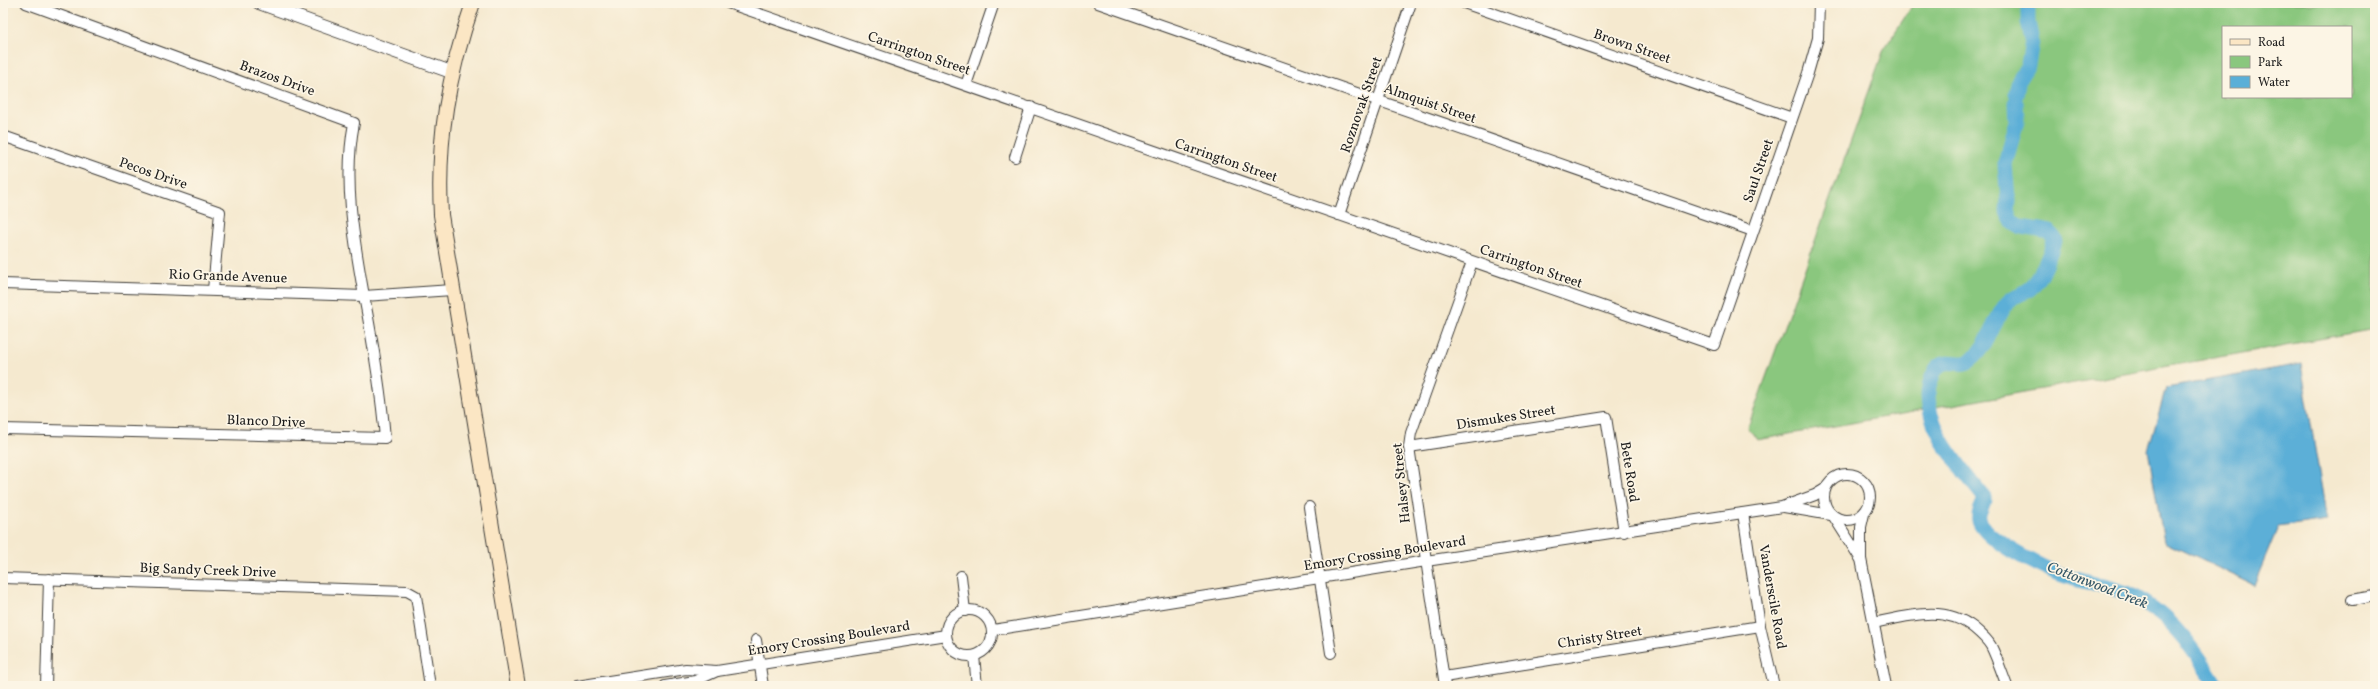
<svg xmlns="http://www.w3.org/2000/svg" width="2378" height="689" viewBox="0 0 2378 689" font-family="Vollkorn,serif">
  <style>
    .green { fill: #8ac77e; stroke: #53724d; fill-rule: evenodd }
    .water { fill: #5bafd7; stroke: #3c667a }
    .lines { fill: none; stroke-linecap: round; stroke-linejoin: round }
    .river { stroke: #5bafd7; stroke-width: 15 }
    .minor-casing { stroke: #3d3b37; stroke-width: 12 }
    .tertiary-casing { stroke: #3d3b37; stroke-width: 14 }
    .secondary-casing { stroke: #3d3b37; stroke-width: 16 }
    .minor { stroke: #fff; stroke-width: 10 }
    .tertiary { stroke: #fff; stroke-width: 12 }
    .secondary { stroke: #fbe6c4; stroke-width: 14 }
    .labels { text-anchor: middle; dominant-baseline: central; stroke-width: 3.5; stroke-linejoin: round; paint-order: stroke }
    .street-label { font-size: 14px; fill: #1c1c1c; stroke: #fcf5e5 }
    .water-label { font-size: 15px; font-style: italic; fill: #355767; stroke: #fcf5e5 }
  </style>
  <rect width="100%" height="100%" fill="#fcf5e5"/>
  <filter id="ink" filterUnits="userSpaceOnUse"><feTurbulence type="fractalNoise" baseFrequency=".025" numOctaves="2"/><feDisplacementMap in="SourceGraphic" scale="8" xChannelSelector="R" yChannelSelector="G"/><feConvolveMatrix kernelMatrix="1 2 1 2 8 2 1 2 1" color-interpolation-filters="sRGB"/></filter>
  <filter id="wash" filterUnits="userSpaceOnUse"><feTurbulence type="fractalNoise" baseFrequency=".012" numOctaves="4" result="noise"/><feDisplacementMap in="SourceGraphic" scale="16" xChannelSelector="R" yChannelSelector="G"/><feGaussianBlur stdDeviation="0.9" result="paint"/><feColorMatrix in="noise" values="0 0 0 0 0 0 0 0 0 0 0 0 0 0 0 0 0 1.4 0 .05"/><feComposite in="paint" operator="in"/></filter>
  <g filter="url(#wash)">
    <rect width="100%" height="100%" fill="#f5e9cf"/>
    <path class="green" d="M1914,3H2375V329L1757,440L1748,427L1884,49ZM2223,27H2351V97H2223Z"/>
    <path class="water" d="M2301,364L2327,520L2278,527L2254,585L2164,542L2148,450L2166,388Z"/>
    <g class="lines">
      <g class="river">
        <path d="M2016,94L2019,79L2028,65L2032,41L2028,22V3"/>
        <path d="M2016,103L2017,121L2005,164L2008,200L2007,212L2012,221L2022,227L2050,232L2055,239C2050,253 2041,278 2031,288C2024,295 2015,293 2006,304C1992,322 1990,345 1971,360C1962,368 1949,358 1940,365C1935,368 1933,375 1931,380C1916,418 1962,469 1984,497C1985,505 1977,511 1979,520C1986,542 2050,572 2072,578C2095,585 2122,588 2142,601C2175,621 2196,653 2217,686"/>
      </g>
    </g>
  </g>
  <g filter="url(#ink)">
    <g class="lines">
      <defs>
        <g id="minor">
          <path d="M728,3L1714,345L1808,73L1818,38L1819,3"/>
          <path d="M1098,3L1753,231"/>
          <path d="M1464,3L1792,118"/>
          <path d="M966,85L994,3"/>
          <path d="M3,136L220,212L213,290"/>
          <path d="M1015,157L1031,107"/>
          <path d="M1339,215L1411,3"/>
          <path d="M3,284L364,296L452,290"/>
          <path d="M3,429L385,438C381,390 373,343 364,296C354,240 343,180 354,123L26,3"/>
          <path d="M1409,447L1606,417L1624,532"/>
          <circle cx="1847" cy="497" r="23"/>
          <path d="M1309,507L1331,653"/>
          <path d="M1784,507L1831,515"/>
          <path d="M1743,513L1760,626L1774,686"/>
          <path d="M1864,514L1861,527V559L1886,686"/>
          <path d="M1834,517L1860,558"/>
          <path d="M961,576L965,611"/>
          <path d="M3,578L407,591L416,596L430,686"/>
          <path d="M2352,600L2375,596"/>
          <circle cx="969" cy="633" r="23"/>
          <path d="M1874,623C1908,616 1944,604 1974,628C1980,633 1987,639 1991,646C1997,658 2002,673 2007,686"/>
          <path d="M993,630L1426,561L1782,507L1815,495L1825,489"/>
          <path d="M756,640L763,686"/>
          <path d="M974,656L977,686"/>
          <path d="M1444,677L1760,626"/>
          <path d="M46,686L49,579"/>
          <path d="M577,686L686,669L717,671L946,635"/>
          <path d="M665,686L695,681L717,671"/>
          <path d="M1445,686L1409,447L1411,433L1472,262"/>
        </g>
        <path id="tertiary" d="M259,3L451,72"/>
        <path id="secondary" d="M473,3C448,75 437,139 441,215L518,686"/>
      </defs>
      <use href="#minor" class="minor-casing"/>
      <use href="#tertiary" class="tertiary-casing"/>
      <use href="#secondary" class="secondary-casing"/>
      <use href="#minor" class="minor"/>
      <use href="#tertiary" class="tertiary"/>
      <use href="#secondary" class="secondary"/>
    </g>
  </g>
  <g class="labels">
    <g class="street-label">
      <text transform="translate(1632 47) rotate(19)">Brown Street</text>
      <text transform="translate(919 54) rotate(19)">Carrington Street</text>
      <text transform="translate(277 79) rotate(20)">Brazos Drive</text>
      <text transform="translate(1430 104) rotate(19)">Almquist Street</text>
      <text transform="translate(1362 105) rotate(-71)">Roznovak Street</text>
      <text transform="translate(1226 161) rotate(19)">Carrington Street</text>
      <text transform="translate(1759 171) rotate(-71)">Saul Street</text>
      <text transform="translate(153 174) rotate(19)">Pecos Drive</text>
      <text transform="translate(1531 267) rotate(19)">Carrington Street</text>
      <text transform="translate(228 277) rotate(2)">Rio Grande Avenue</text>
      <text transform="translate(1506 418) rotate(-9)">Dismukes Street</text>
      <text transform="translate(266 422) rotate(2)">Blanco Drive</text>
      <text transform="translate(1629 472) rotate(81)">Bete Road</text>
      <text transform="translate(1402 483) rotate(-96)">Halsey Street</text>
      <text transform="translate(1385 554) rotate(-9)">Emory Crossing Boulevard</text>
      <text transform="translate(208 571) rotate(2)">Big Sandy Creek Drive</text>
      <text transform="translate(1772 597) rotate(80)">Vanderscile Road</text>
      <text transform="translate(1600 638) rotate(-9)">Christy Street</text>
      <text transform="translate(829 639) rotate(-9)">Emory Crossing Boulevard</text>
    </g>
    <g class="water-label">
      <text transform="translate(2097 586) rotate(21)">Cottonwood Creek</text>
    </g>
  </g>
  <rect width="2378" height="689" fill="none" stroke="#fcf5e5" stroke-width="16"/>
  <rect x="2222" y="26" width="130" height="72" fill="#fcf5e5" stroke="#a29e95"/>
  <rect x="2230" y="39" width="20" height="6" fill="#fbe6c4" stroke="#a29e95"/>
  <text x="2258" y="46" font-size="12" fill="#1c1c1c">Road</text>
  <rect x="2230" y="56" width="20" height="12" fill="#8ac77e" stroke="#a29e95"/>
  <text x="2258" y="66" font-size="12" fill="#1c1c1c">Park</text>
  <rect x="2230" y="76" width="20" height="12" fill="#5bafd7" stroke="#a29e95"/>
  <text x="2258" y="86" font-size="12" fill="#1c1c1c">Water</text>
</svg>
